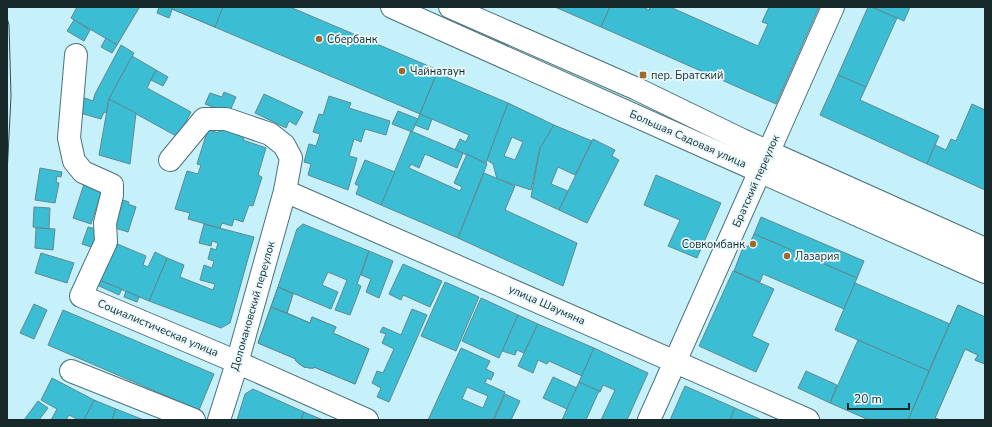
<svg xmlns="http://www.w3.org/2000/svg" width="992" height="427" viewBox="0 0 992 427" font-family="'Nunito Sans',sans-serif">
  <style>
    .building { fill: #3bbed4; stroke: #608890; fill-rule: evenodd }
    .lines { fill: none; stroke-linecap: round; stroke-linejoin: round }
    .minor-casing { stroke: #4a7179; stroke-width: 24 }
    .major-casing { stroke: #4a7179; stroke-width: 24 }
    .minor { stroke: #fff; stroke-width: 22 }
    .major { stroke: #fff; stroke-width: 22 }
    .tram { stroke: #384e52; stroke-width: 1 }
    .poi-dot { fill: #a3662b; stroke: #e8f9fd; stroke-width: 1.5 }
    .labels { text-anchor: middle; dominant-baseline: central; stroke-width: 3.5; stroke-linejoin: round; paint-order: stroke }
    .poi-label { font-size: 11px; fill: #18292c; stroke: #e8f9fd; text-anchor: start }
    .street-label { font-size: 11px; fill: #18292c; stroke: #e8f9fd }
  </style>
  <rect width="100%" height="100%" fill="#c6f1fa"/>
  <g class="building">
    <path d="M77,7H136L139,8L117,45L71,18Z"/>
    <path d="M159,7H173L169,18L157,13Z"/>
    <path d="M173,7H290L438,70L420,114L172,9Z"/>
    <path d="M173,7H223L215,27L172,9Z"/>
    <path d="M555,7H610L601,27Z"/>
    <path d="M610,7H643L649,10L650,7H670L758,46L768,24L762,22L769,7H819L776,104L601,27Z"/>
    <path d="M868,7H872L897,18L866,87L838,75Z"/>
    <path d="M872,7H910L904,21Z"/>
    <path d="M74,20L90,30L84,41L67,31Z"/>
    <path d="M106,38L117,45L112,53L101,47Z"/>
    <path d="M121,45L134,53L109,99L106,113L104,112L101,119L77,112L82,97L93,101L95,94Z"/>
    <path d="M132,56L156,70L147,88L191,112L178,137L109,99Z"/>
    <path d="M156,70L168,77L163,86L151,80Z"/>
    <path d="M437,73L508,103L486,163L455,150L460,139L466,142L469,135L420,114Z"/>
    <path d="M838,75L866,87L860,100L939,136L927,164L820,115Z"/>
    <path d="M224,92L236,97L229,113L205,104L210,93L222,97Z"/>
    <path d="M264,94L303,112L296,125L289,121L286,128L255,113Z"/>
    <path d="M329,96L351,103L349,108L390,121L386,135L365,129L361,142L354,139L349,156L357,158L348,190L308,175L311,164L304,162L309,144L316,146L320,134L313,132L319,114L323,115Z"/>
    <path d="M109,99L136,113L130,164L99,155Z"/>
    <path d="M508,103L554,125L540,148L531,190L497,179L493,164L487,160ZM512,137L523,142L515,160L504,156Z"/>
    <path d="M972,104L985,110V190L927,164L935,145L946,150L951,139L956,141Z"/>
    <path d="M398,111L418,119L412,132L392,124Z"/>
    <path d="M420,114L432,119L428,130L415,125Z"/>
    <path d="M554,125L592,141L575,175L558,167L551,184L568,191L559,210L531,197L540,148Z"/>
    <path d="M220,127L245,135L243,140L266,148L258,175L262,177L253,206L249,205L243,222L234,219L232,226L222,223L220,228L188,219L190,213L175,209L187,171L198,174L201,165L197,164L208,129L218,133Z"/>
    <path d="M411,131L463,153L457,168L425,154L419,168L411,164L409,168L460,191L462,187L454,183L467,154L487,164L458,238L381,205Z"/>
    <path d="M593,139L615,150L612,156L619,160L587,223L559,210Z"/>
    <path d="M365,160L395,172L381,205L356,194L359,186L355,184Z"/>
    <path d="M40,168L62,172L61,177L57,176L56,182L59,183L55,203L35,200Z"/>
    <path d="M484,173L515,186L505,210L577,243L563,286L458,238Z"/>
    <path d="M656,175L721,203L697,258L668,246L680,220L644,205Z"/>
    <path d="M84,184L102,190L91,224L73,218Z"/>
    <path d="M123,200L129,202L128,204L136,207L128,232L115,228Z"/>
    <path d="M34,207L50,208L49,229L33,227Z"/>
    <path d="M761,217L864,261L857,278L754,234Z"/>
    <path d="M204,224L254,237L230,323L221,328L149,301L167,258L184,265L180,277L213,290L215,284L200,280L204,265L212,268L214,261L208,259L211,248L216,250L218,243L212,241L211,246L199,243Z"/>
    <path d="M303,224L369,251L357,284L361,286L350,315L335,310L347,280L328,272L322,285L338,292L331,309L278,287L297,229Z"/>
    <path d="M88,227L100,230L94,248L82,244Z"/>
    <path d="M36,228L55,229L53,250L35,248Z"/>
    <path d="M754,234L857,278L844,309L763,274L760,282L734,271L744,245L748,247Z"/>
    <path d="M115,243L146,256L143,265L148,267L155,252L167,258L149,301L99,280Z"/>
    <path d="M369,251L393,261L379,298L366,292L371,279L361,275Z"/>
    <path d="M41,253L74,263L67,283L35,273Z"/>
    <path d="M403,264L442,281L430,307L403,295L401,300L389,294Z"/>
    <path d="M733,271L774,289L752,336L769,344L756,372L699,346Z"/>
    <path d="M99,280L122,289L119,295L97,285Z"/>
    <path d="M445,282L479,297L456,351L421,336Z"/>
    <path d="M855,283L950,324L929,371L835,330Z"/>
    <path d="M278,287L293,294L287,313L310,323L312,317L336,327L333,333L369,349L355,384L314,367V368H310L304,367L298,363L295,360L296,359L258,343Z"/>
    <path d="M278,287L293,294L287,313L271,307Z"/>
    <path d="M126,291L139,297L137,302L124,297Z"/>
    <path d="M481,298L518,315L499,358L462,341Z"/>
    <path d="M34,304L47,310L34,339L20,333Z"/>
    <path d="M958,305L985,317V364L975,360L978,355L965,349L935,418L912,409Z"/>
    <path d="M958,305L985,317V364L975,360L978,355L965,349L935,418L941,420H908Z"/>
    <path d="M271,307L310,323L312,317L336,327L333,333L369,349L355,384L314,367V368H310L304,367L298,363L295,360L296,359L258,343Z"/>
    <path d="M412,309L427,315L389,402L377,397L381,388L372,383L377,371L383,373L394,349L382,343L386,334L380,332L383,327L401,335Z"/>
    <path d="M63,310L214,374L199,410L48,345Z"/>
    <path d="M518,315L538,324L524,353L517,350L515,355L502,351Z"/>
    <path d="M538,324L594,348L582,376L549,361L547,364L538,360L533,373L518,366Z"/>
    <path d="M858,340L929,371L908,420H869L830,403Z"/>
    <path d="M461,348L490,361L486,369L494,373L491,380L487,378L485,383L505,392L493,420H428ZM467,387L488,396L483,408L462,399Z"/>
    <path d="M594,348L648,373L627,420H601L615,390L603,385L600,392L579,382Z"/>
    <path d="M806,371L837,385L830,403L798,388Z"/>
    <path d="M553,377L577,388L567,409L543,398Z"/>
    <path d="M52,378L94,400L84,420H79L69,415L66,420H51L57,409L41,400Z"/>
    <path d="M579,382L599,391L586,420H562Z"/>
    <path d="M685,386L735,408L730,420H670Z"/>
    <path d="M253,389L304,412L301,420H237L245,394Z"/>
    <path d="M505,394L520,401L511,420H494Z"/>
    <path d="M94,400L116,409L112,420H84Z"/>
    <path d="M38,401L48,408L39,420H24Z"/>
    <path d="M735,408L762,420H730Z"/>
    <path d="M116,409L144,420H112Z"/>
    <path d="M304,412L323,420H301Z"/>
  </g>
  <g class="lines">
    <defs>
      <g id="minor">
        <path d="M76,55L69,138L74,161L83,172L112,185V195L105,223L106,242L81,296L223,356L367,420"/>
        <path d="M170,160L204,119H226L270,134L284,145L291,158L285,191L237,363L219,420"/>
        <path d="M761,169L833,7"/>
        <path d="M285,191L808,420"/>
        <path d="M71,371L194,420"/>
      </g>
      <g id="major">
        <path d="M392,7L985,272"/>
        <path d="M450,7L637,89L742,140L985,249"/>
        <path d="M649,420L760,171"/>
      </g>
    </defs>
    <use href="#minor" class="minor-casing"/>
    <use href="#major" class="major-casing"/>
    <use href="#minor" class="minor"/>
    <use href="#major" class="major"/>
    <path class="tram" d="M7,18L9,25L11,96L7,175"/>
  </g>
  <g class="poi-dot">
    <circle cx="319" cy="39" r="4"/>
    <circle cx="402" cy="71" r="4"/>
    <rect x="639" y="71" width="8" height="8" rx="2"/>
    <circle cx="753" cy="244" r="4"/>
    <circle cx="787" cy="256" r="4"/>
  </g>
  <g class="labels">
    <g class="poi-label">
      <text x="327" y="39">Сбербанк</text>
      <text x="410" y="71">Чайнатаун</text>
      <text x="651" y="75">пер. Братский</text>
      <text x="745" y="244" text-anchor="end">Совкомбанк</text>
      <text x="795" y="256">Лазария</text>
    </g>
    <g class="street-label">
      <text transform="translate(688 139) rotate(24)">Большая Садовая улица</text>
      <text transform="translate(756 181) rotate(-66)">Братский переулок</text>
      <text transform="translate(547 305) rotate(24)">улица Шаумяна</text>
      <text transform="translate(253 306) rotate(-74)">Доломановский переулок</text>
      <text transform="translate(158 328) rotate(23)">Социалистическая улица</text>
    </g>
  </g>
  <rect width="992" height="427" fill="none" stroke="#18292c" stroke-width="16"/>
  <path d="M848 403v6h61v-6" fill="none" stroke="#18292c" stroke-width="2"/>
  <text x="854" y="403" font-size="12" fill="#18292c" stroke="#e8f9fd" stroke-width="3" paint-order="stroke">20 m</text>
</svg>
